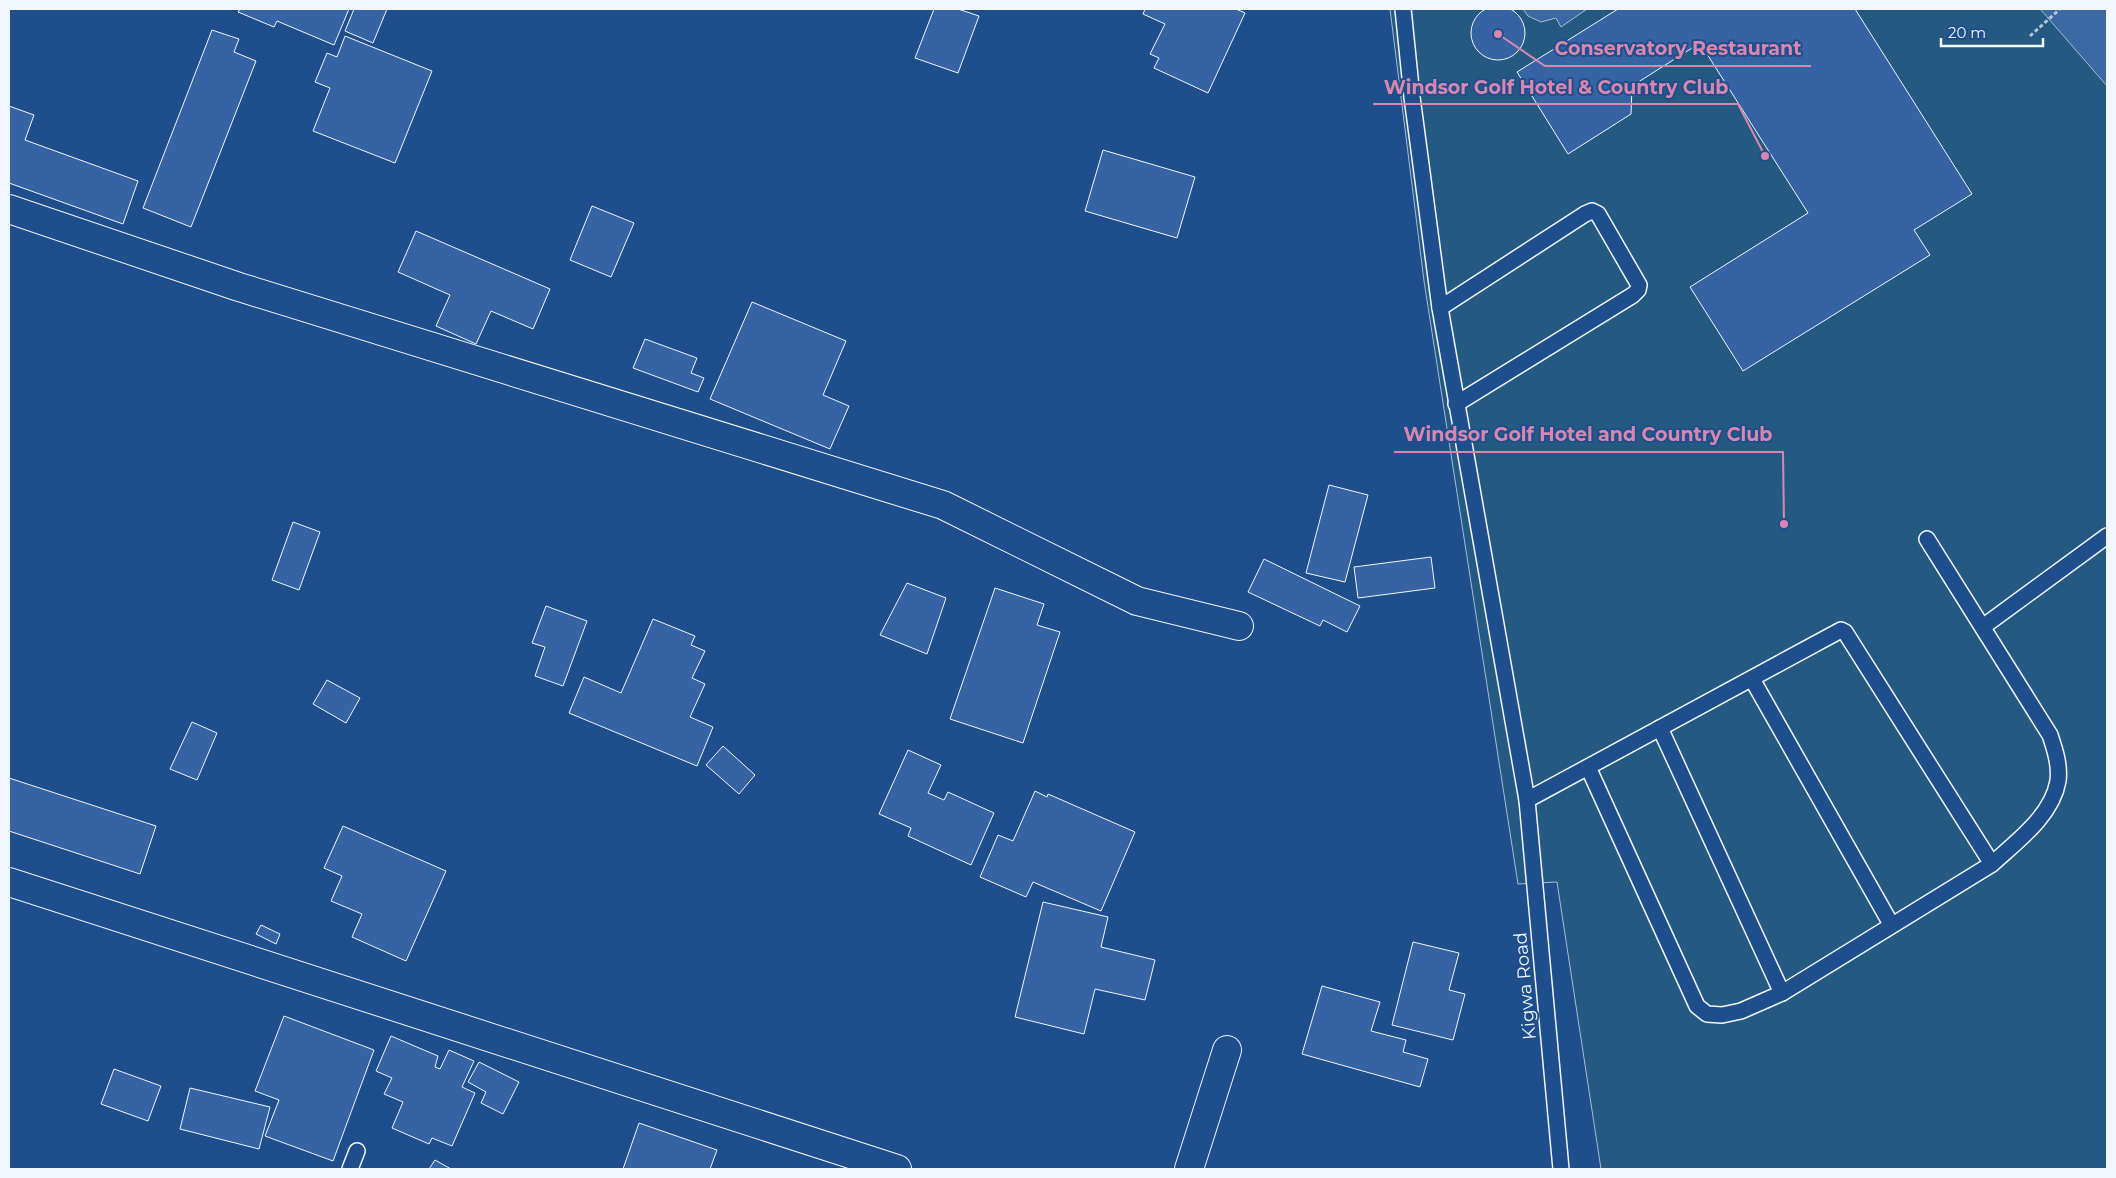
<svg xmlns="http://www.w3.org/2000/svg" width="2116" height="1178" viewBox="0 0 2116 1178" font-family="Montserrat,sans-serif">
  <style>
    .green { fill: #245a82; stroke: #a8bbd7 }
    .water { fill: #3b69a3; stroke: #a8bbd7 }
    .building { fill: #3563a3; stroke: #f2f6ff }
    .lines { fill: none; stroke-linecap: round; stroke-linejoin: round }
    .lane-casing { stroke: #f2f6ff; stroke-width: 18 }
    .street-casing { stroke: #f2f6ff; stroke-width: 30 }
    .path { stroke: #b3c4dc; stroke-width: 3; stroke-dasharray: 4 2.5; stroke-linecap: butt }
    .lane { stroke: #1f4e8c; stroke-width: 15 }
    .street { stroke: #1f4e8c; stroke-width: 28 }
    .labels { text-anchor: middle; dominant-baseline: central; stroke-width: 4; stroke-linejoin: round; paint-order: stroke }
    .street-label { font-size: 18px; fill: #f2f6ff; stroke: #1f4e8c }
    .leader { fill: none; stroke: #da87ad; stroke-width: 2 }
    .callout-dot { fill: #da87ad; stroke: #1f4e8c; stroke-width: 2 }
    .callout-label { font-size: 19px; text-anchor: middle; font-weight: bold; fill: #da87ad; stroke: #1f4e8c; stroke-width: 4; stroke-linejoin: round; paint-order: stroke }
  </style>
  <rect width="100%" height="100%" fill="#1f4e8c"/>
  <path class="green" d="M1390,9H2107V1169H1601L1557,882L1518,884L1424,281Z"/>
  <g class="water">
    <path d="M1523,9H1587L1561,27L1556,18L1541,22L1528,16Z"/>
    <path d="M2041,9H2107V86L2041,10Z"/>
  </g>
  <g class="building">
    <circle cx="1498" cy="33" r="27"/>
    <path d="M240,9H349L334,45L277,21L274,27L238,12Z"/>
    <path d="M354,9H387L373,43L345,31Z"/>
    <path d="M934,9H958L979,16L958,73L915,58Z"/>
    <path d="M1145,9H1236L1245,13L1208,93L1154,68L1159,58L1150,54L1165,24L1143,14Z"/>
    <path d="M1618,9H1855L1972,194L1914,230L1930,255L1743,371L1690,287L1808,213L1700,43L1632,86L1631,114L1568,154L1517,72Z"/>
    <path d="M212,30L239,39L234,52L256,61L191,227L143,208Z"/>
    <path d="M345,36L432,71L395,163L313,131L330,88L315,82L327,53L337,57Z"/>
    <path d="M9,106L34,115L25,140L138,181L123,224L9,183Z"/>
    <path d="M1103,150L1195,177L1177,238L1085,211Z"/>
    <path d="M592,206L634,223L611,277L570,260Z"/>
    <path d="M416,231L550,289L533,329L491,311L476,344L436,326L450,295L398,272Z"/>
    <path d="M752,302L846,341L823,395L849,406L830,449L710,399Z"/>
    <path d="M645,339L697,358L691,373L704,378L698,392L633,368Z"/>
    <path d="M1329,485L1368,495L1345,582L1306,573Z"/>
    <path d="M293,522L320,532L299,590L272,580Z"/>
    <path d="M1431,557L1435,588L1358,598L1354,567Z"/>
    <path d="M1264,559L1360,606L1347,632L1323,620L1320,626L1248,592Z"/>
    <path d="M907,583L946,598L927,654L880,635Z"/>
    <path d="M995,588L1044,604L1037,625L1060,632L1023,743L950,719Z"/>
    <path d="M546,606L587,621L563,686L535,676L545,647L532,643Z"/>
    <path d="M653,619L695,636L691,645L705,651L692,678L705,684L690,717L713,727L697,766L569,713L584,677L621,693Z"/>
    <path d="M327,680L360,698L346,723L313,704Z"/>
    <path d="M192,722L217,733L197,780L170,769Z"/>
    <path d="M723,746L755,775L739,794L706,765Z"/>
    <path d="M908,750L941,765L928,793L944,800L948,792L994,813L971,865L908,836L911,828L879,814Z"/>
    <path d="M9,778L156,826L140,874L9,831Z"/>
    <path d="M1035,791L1047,797L1048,794L1135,832L1101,911L1033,882L1026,897L980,877L998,835L1013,841Z"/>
    <path d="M343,826L446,871L406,961L352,937L362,914L331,901L342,876L324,868Z"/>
    <path d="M1043,902L1108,917L1101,947L1155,960L1145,1000L1095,989L1084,1034L1015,1017Z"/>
    <path d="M261,925L280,934L276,944L256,934Z"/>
    <path d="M1413,942L1459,953L1449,990L1465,994L1453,1040L1392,1025Z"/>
    <path d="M1322,986L1380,1002L1371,1031L1406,1040L1403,1052L1428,1059L1420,1087L1302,1054Z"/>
    <path d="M284,1016L374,1050L333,1161L265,1136L279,1100L255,1091Z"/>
    <path d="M391,1036L438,1056L435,1067L440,1069L449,1050L474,1061L462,1087L475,1093L452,1146L432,1138L429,1144L392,1128L403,1102L384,1094L392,1078L376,1071Z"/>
    <path d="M479,1062L519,1082L503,1114L481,1103L486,1092L468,1082Z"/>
    <path d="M114,1069L161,1086L148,1121L101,1104Z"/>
    <path d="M190,1088L270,1107L259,1149L180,1129Z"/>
    <path d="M639,1123L717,1150L710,1169H623Z"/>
    <path d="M435,1160L451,1169H429Z"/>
  </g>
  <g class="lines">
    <defs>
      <g id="lane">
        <path d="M1403,9L1412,97L1440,308L1527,800L1561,1169"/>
        <path d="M1440,308L1585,214L1592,211L1598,214L1639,285L1638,290L1633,295L1456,404"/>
        <path d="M1927,539L2050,735C2055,750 2060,765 2058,781C2052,816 2016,842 1992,864"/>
        <path d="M1984,626L2107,536"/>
        <path d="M1752,679L1891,924"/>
        <path d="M1660,728L1782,993"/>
        <path d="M1527,800L1841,630L1845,632L1992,864L1782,993L1741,1011L1722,1015L1707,1014L1697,1006L1588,767"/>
        <path d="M350,1169L357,1151"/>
      </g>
      <g id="street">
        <path d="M9,209L239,287L943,505L1137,601L1239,626"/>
        <path d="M9,882L897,1169"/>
        <path d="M1189,1169L1227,1050"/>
      </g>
    </defs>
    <use href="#lane" class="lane-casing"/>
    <use href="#street" class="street-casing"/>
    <path class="path" d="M2030,36L2060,9"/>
    <use href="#lane" class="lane"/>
    <use href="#street" class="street"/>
  </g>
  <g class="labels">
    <g class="street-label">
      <text transform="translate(1525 986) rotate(-95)">Kigwa Road</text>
    </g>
  </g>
  <path class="leader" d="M1498 34L1545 66H1811M1765 156L1738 104H1373M1784 524L1783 452H1394"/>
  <g class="callout-dot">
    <circle cx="1498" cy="34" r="5"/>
    <circle cx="1765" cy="156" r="5"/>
    <circle cx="1784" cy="524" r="5"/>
  </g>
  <g class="callout-label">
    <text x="1678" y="55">Conservatory Restaurant</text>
    <text x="1556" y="94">Windsor Golf Hotel &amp; Country Club</text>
    <text x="1588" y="441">Windsor Golf Hotel and Country Club</text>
  </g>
  <rect width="2116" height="1178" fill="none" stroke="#f2f6ff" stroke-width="20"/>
  <path d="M1941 38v8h102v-8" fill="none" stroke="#f2f6ff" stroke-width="2.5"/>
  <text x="1948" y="38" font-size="15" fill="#f2f6ff" stroke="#1f4e8c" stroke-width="4" paint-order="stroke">20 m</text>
</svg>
